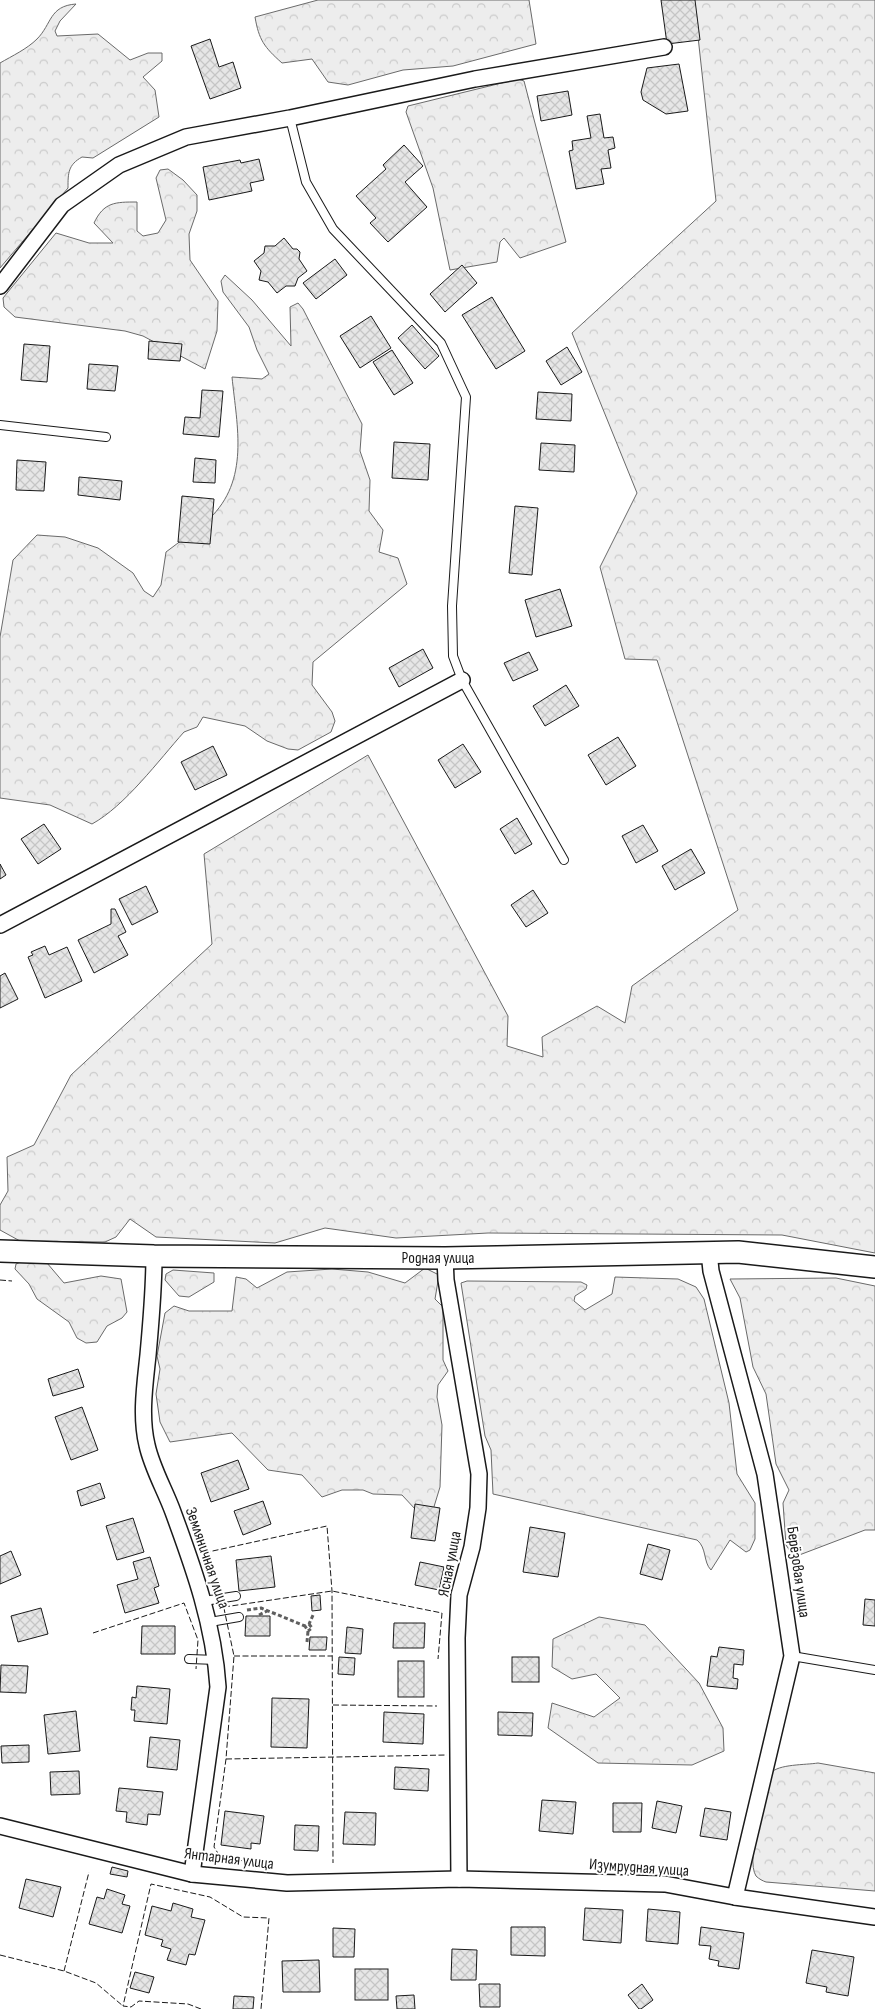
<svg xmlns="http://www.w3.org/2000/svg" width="875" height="2009" viewBox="0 0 875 2009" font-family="'Sofia Sans Condensed',sans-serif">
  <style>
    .forest { fill: url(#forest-crowns); stroke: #6a6a6a }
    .building { fill: url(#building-cross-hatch); stroke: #1a1a1a }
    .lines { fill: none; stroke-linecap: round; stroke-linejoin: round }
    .lane-casing { stroke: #1a1a1a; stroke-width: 10 }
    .street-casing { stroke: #1a1a1a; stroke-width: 18 }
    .secondary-casing { stroke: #1a1a1a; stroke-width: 24 }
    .path { stroke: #5f5f5f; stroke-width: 3; stroke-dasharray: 4 2.5; stroke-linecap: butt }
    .lane { stroke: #fff; stroke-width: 8 }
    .street { stroke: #fff; stroke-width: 15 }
    .secondary { stroke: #fff; stroke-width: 21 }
    .fence { stroke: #1a1a1a; stroke-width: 1; stroke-dasharray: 6 2.5; stroke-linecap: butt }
    .labels { text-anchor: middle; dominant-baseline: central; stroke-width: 4; stroke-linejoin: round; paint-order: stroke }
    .street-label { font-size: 16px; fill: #1a1a1a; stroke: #fff }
  </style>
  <defs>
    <pattern id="forest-crowns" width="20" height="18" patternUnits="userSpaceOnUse" patternTransform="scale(1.25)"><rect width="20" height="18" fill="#ededed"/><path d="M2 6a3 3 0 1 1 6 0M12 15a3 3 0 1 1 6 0" fill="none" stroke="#cbcbcb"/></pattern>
    <pattern id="building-cross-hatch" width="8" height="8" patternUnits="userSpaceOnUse" patternTransform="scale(1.25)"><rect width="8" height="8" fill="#e6e6e6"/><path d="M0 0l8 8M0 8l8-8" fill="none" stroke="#c5c5c5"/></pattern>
  </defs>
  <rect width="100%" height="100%" fill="#fff"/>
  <g class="forest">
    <path d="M318,0H529L536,44L453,66L403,70L348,85L328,82L312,59L282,63C264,47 259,40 255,17Z"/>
    <path d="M694,0H875V1253L782,1235L488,1233L396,1238L325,1228L275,1243L156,1237L130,1219L116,1237L105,1242L20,1241L0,1230V1205L8,1191L7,1157L34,1145L71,1075L212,944L204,854L368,755L508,1016L507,1046L543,1057L542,1037L597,1006L625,1023L632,986L738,910L657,660L625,659L600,567L637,493L572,333L716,201Z"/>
    <path d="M76,4L60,21L55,31L57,36L98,34L130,60L148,53H162V61L143,77L155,90L159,117L93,158L82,157C68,165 68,173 68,188L0,268V63C12,56 27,49 37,39C52,24 49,6 76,4Z"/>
    <path d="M518,79L524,81L566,242L520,258L504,238L500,242L497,262L450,270L433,188L406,112L408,106Z"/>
    <path d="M168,169L183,180L197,195V211L189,234L190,260L218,301L217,331L205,369L143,336L125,331L15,317L4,307L3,298L56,233L89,243H113L94,223C104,202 115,202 137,202V231L143,236L158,233L166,220L156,178L160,170Z"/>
    <path d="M225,275L252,300L291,346L290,307L298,303L303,309L362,424L360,451L370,480L369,511L383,530L379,552L398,558L407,584L313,662L312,685L332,712L335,721L331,732L298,750L288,749L267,741L245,726L203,717L197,727L184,732C159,760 125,806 92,824L50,805L0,798V637L13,560L37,535L65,537L98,548L133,573L144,591L153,597L161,585L166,552C180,541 196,531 209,519C250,480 237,427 232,377L262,379L269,374L257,350L249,327L223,292L221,281Z"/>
    <path d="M25,1260L47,1263L64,1283L101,1276L121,1279L127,1312L122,1318L107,1326L97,1342L86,1343L77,1338L69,1322L37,1299L29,1284L15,1269L16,1264Z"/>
    <path d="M425,1268L439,1275L435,1299L443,1307V1360L448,1371L438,1385L437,1397L442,1425L440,1487L433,1510H416L402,1495L373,1494L363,1490H342L322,1497L302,1475L268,1470L232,1433L170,1442L160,1422L156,1394L160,1369L157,1356L165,1313L174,1306L189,1311H232L236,1277L246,1279L257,1288L287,1272L332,1269L368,1272L405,1283Z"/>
    <path d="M173,1270L214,1273V1282L189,1297L179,1296L165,1280L166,1274Z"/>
    <path d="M615,1277L678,1279L696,1287L704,1299L729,1403L737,1474L755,1503V1539L750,1550L746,1552L730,1540L711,1570C703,1562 707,1548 697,1540L493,1494L491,1450L485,1436L461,1283L467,1281L581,1282L587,1285L586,1289L575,1296L574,1301L585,1310L612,1294Z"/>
    <path d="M836,1278L875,1286V1530H865L794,1557L786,1545L783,1503L789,1490L776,1464L766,1394L753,1367L740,1298L730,1279Z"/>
    <path d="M599,1617L645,1625L699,1683L723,1728L724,1751L692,1765L598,1763L548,1728L552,1703L594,1717L620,1698L596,1674L572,1679L552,1667L553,1639Z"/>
    <path d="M818,1763L875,1773V1891L766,1882C763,1881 759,1879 756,1876C745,1859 766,1793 771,1773C778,1764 806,1765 818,1763Z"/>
  </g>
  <g class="building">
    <path d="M661,0H695L700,40L667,44Z"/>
    <path d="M210,39L219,67L233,62L241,88L210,99L191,46Z"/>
    <path d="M679,64L688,111L666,114L643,100L641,92L647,68Z"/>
    <path d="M568,91L572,115L541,121L537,96Z"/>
    <path d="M600,114L604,138L613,137L615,148L608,150L611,168L601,169L604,184L576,189L569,151L573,150L572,141L591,138L587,116Z"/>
    <path d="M404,145L423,166L405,182L427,207L388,242L370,223L376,218L356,196L386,169L383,165Z"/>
    <path d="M259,159L264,180L250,183L252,191L209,200L203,167L240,160L241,163Z"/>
    <path d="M284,238L293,249H297L300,252L299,259L307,271L298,278L295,286H286L277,293L268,282L259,280L261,271L254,261L264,253L265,246H275Z"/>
    <path d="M335,259L347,275L316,299L303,283Z"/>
    <path d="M462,265L477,283L445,312L430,294Z"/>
    <path d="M492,297L525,351L496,369L462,315Z"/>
    <path d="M371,316L391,348L360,368L340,336Z"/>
    <path d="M412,325L439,356L425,369L398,338Z"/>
    <path d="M149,341L182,344L180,361L148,359Z"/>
    <path d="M24,344L50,346L47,382L21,380Z"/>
    <path d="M567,347L582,372L561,385L546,361Z"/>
    <path d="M392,350L413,383L394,395L373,362Z"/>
    <path d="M89,364L118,366L115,391L87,389Z"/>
    <path d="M202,390L223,391L219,437L183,434L185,417L200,418Z"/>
    <path d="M538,392L572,394L571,421L536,419Z"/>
    <path d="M394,442L430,444L428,480L392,478Z"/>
    <path d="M541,443L575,445L574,472L539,470Z"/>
    <path d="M195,458L216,460L215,483L193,482Z"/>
    <path d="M17,460L46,462L44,491L16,490Z"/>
    <path d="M79,477L122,481L120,500L78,495Z"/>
    <path d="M182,496L214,499L210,544L178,542Z"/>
    <path d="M515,506L538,508L532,575L509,573Z"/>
    <path d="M560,589L572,626L536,637L525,600Z"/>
    <path d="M423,649L433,668L399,687L389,668Z"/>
    <path d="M529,652L538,670L513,681L504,663Z"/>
    <path d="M566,685L579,706L545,726L533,706Z"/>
    <path d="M618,737L636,766L606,785L588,755Z"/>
    <path d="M463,744L481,772L455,788L438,760Z"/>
    <path d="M213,746L227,775L195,790L181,762Z"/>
    <path d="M517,818L532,844L515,854L500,829Z"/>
    <path d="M44,824L61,849L38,864L21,839Z"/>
    <path d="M643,825L658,851L636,863L622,836Z"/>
    <path d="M691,849L705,873L675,890L662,866Z"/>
    <path d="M0,864L6,875L0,879Z"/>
    <path d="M146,886L158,912L132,925L119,899Z"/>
    <path d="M533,890L548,913L526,927L511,905Z"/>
    <path d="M111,909H115L126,932L118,936L128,955L94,973L78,940L111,924Z"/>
    <path d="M45,946L49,955L67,947L82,981L45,998L28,957L33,955L31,952Z"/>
    <path d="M5,973L18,999L0,1008V976Z"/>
    <path d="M78,1369L84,1387L53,1396L48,1379Z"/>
    <path d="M82,1407L98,1450L71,1460L55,1417Z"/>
    <path d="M238,1460L249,1489L211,1502L201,1473Z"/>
    <path d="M100,1483L105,1498L81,1506L77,1491Z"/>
    <path d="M263,1501L271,1524L243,1535L234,1511Z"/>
    <path d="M415,1504L440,1508L435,1541L411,1538Z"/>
    <path d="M133,1518L144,1552L117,1560L106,1526Z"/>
    <path d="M530,1527L565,1533L558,1577L523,1572Z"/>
    <path d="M648,1544L670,1550L662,1580L640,1574Z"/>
    <path d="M11,1551L21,1575L0,1584V1556Z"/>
    <path d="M271,1556L275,1587L239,1591L236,1560Z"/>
    <path d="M150,1557L159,1586L154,1588L159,1603L125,1613L117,1585L138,1579L133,1562Z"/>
    <path d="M420,1562L444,1567L439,1590L415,1585Z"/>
    <path d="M320,1595L321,1610L312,1611L311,1596Z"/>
    <path d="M865,1599L875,1600V1626L863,1625Z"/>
    <path d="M41,1608L48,1634L18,1642L11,1616Z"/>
    <path d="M246,1616H270V1636H245Z"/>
    <path d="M394,1623H425L424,1648H393Z"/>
    <path d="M142,1626H175V1654H141Z"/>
    <path d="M347,1627L363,1629L361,1654L345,1653Z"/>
    <path d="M310,1637H327L326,1650H309Z"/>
    <path d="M719,1647L744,1650L743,1665L734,1664L733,1678L738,1679L737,1689L707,1686L711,1656L717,1657Z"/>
    <path d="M339,1657L355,1658L354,1675L338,1674Z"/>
    <rect x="512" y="1657" width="27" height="25"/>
    <rect x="398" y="1661" width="26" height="36"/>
    <path d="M1,1665L28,1666L26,1693L0,1692Z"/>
    <path d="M137,1686L170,1689L167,1724L134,1721L135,1710H131L132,1697L136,1698Z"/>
    <path d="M272,1698L309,1699L307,1748L271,1747Z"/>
    <path d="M76,1711L80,1751L48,1754L44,1715Z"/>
    <path d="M384,1712L424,1714L423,1744L383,1742Z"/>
    <path d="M498,1712L533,1713L532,1736L498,1735Z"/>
    <path d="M150,1737L180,1740L177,1770L147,1767Z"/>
    <path d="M29,1745V1762L2,1763L1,1746Z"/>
    <path d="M395,1767L429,1769L428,1791L394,1789Z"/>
    <path d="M79,1771L80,1794L51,1795L50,1772Z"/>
    <path d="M119,1788L163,1792L160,1815L148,1814L147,1825L126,1822L127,1812L116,1811Z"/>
    <path d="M542,1800L576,1802L573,1834L539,1831Z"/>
    <path d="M657,1801L682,1806L676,1833L652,1828Z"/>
    <path d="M613,1803H642L641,1832H613Z"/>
    <path d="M705,1808L731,1812L727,1840L700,1836Z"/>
    <path d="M225,1811L264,1816L260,1844L251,1843V1849L221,1845Z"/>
    <path d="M345,1812L376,1813L375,1845L343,1844Z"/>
    <path d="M295,1825L319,1826L318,1851L294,1850Z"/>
    <path d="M112,1867L128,1871L127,1877L110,1874Z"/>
    <path d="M26,1879L61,1887L53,1917L19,1908Z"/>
    <path d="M107,1889L125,1895L122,1904L130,1906L122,1933L89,1924L97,1897L104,1899Z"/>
    <path d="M173,1903L193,1909L191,1917L205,1920L195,1955L189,1954L186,1965L167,1960L171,1949L161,1946L163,1940L145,1935L152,1906L171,1911Z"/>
    <path d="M585,1908L623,1910L621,1943L583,1940Z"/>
    <path d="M648,1909L680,1912L678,1944L646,1941Z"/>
    <path d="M511,1927H545V1956L511,1955Z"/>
    <path d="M701,1927L744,1933L739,1969L718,1966L719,1961L709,1959L711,1946L699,1945Z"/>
    <path d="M333,1928L355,1929L354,1957H333Z"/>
    <path d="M452,1949L477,1950L476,1980H451Z"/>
    <path d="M812,1950L854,1957L848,1996L826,1992L827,1987L806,1983Z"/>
    <path d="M319,1960L320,1992H283L282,1961Z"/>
    <rect x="355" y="1969" width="33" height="31"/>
    <path d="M135,1972L154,1977L149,1993L130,1988Z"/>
    <path d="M479,1984H500V2007H480Z"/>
    <path d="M642,1984L653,2000L641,2009H639L628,1995Z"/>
    <path d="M414,1995L415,2009H397L396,1996Z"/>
    <path d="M234,1996L254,1997L253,2009H233Z"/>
  </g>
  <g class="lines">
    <defs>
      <g id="lane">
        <path d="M290,118L306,182L333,229L441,343L466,397L452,606L453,656L462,680L564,860"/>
        <path d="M0,425L106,437"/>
        <path d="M204,1601L236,1596"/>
        <path d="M210,1622L239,1617"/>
        <path d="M792,1656L875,1670"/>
        <path d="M189,1659L217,1660"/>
      </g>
      <g id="street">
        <path d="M0,286L62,205L119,165L186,137L290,118L475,79L664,47"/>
        <path d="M0,925L462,680"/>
        <path d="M709,1252L711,1271L765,1474L792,1656L735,1897"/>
        <path d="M154,1256C154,1290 151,1322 148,1355C145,1384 140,1416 147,1445C152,1468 165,1490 173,1512C194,1569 214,1625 218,1687L192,1874"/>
        <path d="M445,1258L446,1280L479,1474L478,1508L472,1547L459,1595L457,1638L459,1879"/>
        <path d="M0,1826L192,1874L287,1883L459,1879L665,1884L735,1897L875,1917"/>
      </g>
      <path id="secondary" d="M0,1251L154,1256L445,1258L738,1252L875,1267"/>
    </defs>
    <use href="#lane" class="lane-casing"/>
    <use href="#street" class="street-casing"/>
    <use href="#secondary" class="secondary-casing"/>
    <g class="path">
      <path d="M247,1610L261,1608L305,1626"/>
      <path d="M259,1615L267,1611"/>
      <path d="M309,1624L312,1628L308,1631L305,1626L309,1624L314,1613"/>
      <path d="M307,1642L308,1631"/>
    </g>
    <use href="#lane" class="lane"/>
    <use href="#street" class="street"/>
    <use href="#secondary" class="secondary"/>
    <g class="fence">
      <path d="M0,1280L12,1281"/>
      <path d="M224,1607L332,1591L442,1613L438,1659"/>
      <path d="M93,1633L184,1603L198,1640L196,1669"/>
      <path d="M234,1656H332"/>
      <path d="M333,1705L437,1706"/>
      <path d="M226,1759L447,1755"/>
      <path d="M269,1864L221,1858L214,1847L226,1759L234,1656L222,1599L208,1552L327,1526L332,1591L333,1863"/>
      <path d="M0,1955L64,1971L96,1983L123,2006"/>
      <path d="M64,1971L89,1872"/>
      <path d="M201,2009L188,2004L139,2001L131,2007L123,2006L151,1884L210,1897L243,1917L269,1918L261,2009"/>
    </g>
  </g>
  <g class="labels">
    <g class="street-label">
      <text x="438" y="1258">Родная улица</text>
      <text transform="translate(207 1558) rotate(71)">Земляничная улица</text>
      <text transform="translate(450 1564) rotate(-79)">Ясная улица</text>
      <text transform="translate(798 1572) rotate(82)">Берёзовая улица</text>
      <text transform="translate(229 1859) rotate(7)">Янтарная улица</text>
      <text transform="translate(639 1868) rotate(4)">Изумрудная улица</text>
    </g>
  </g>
</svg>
